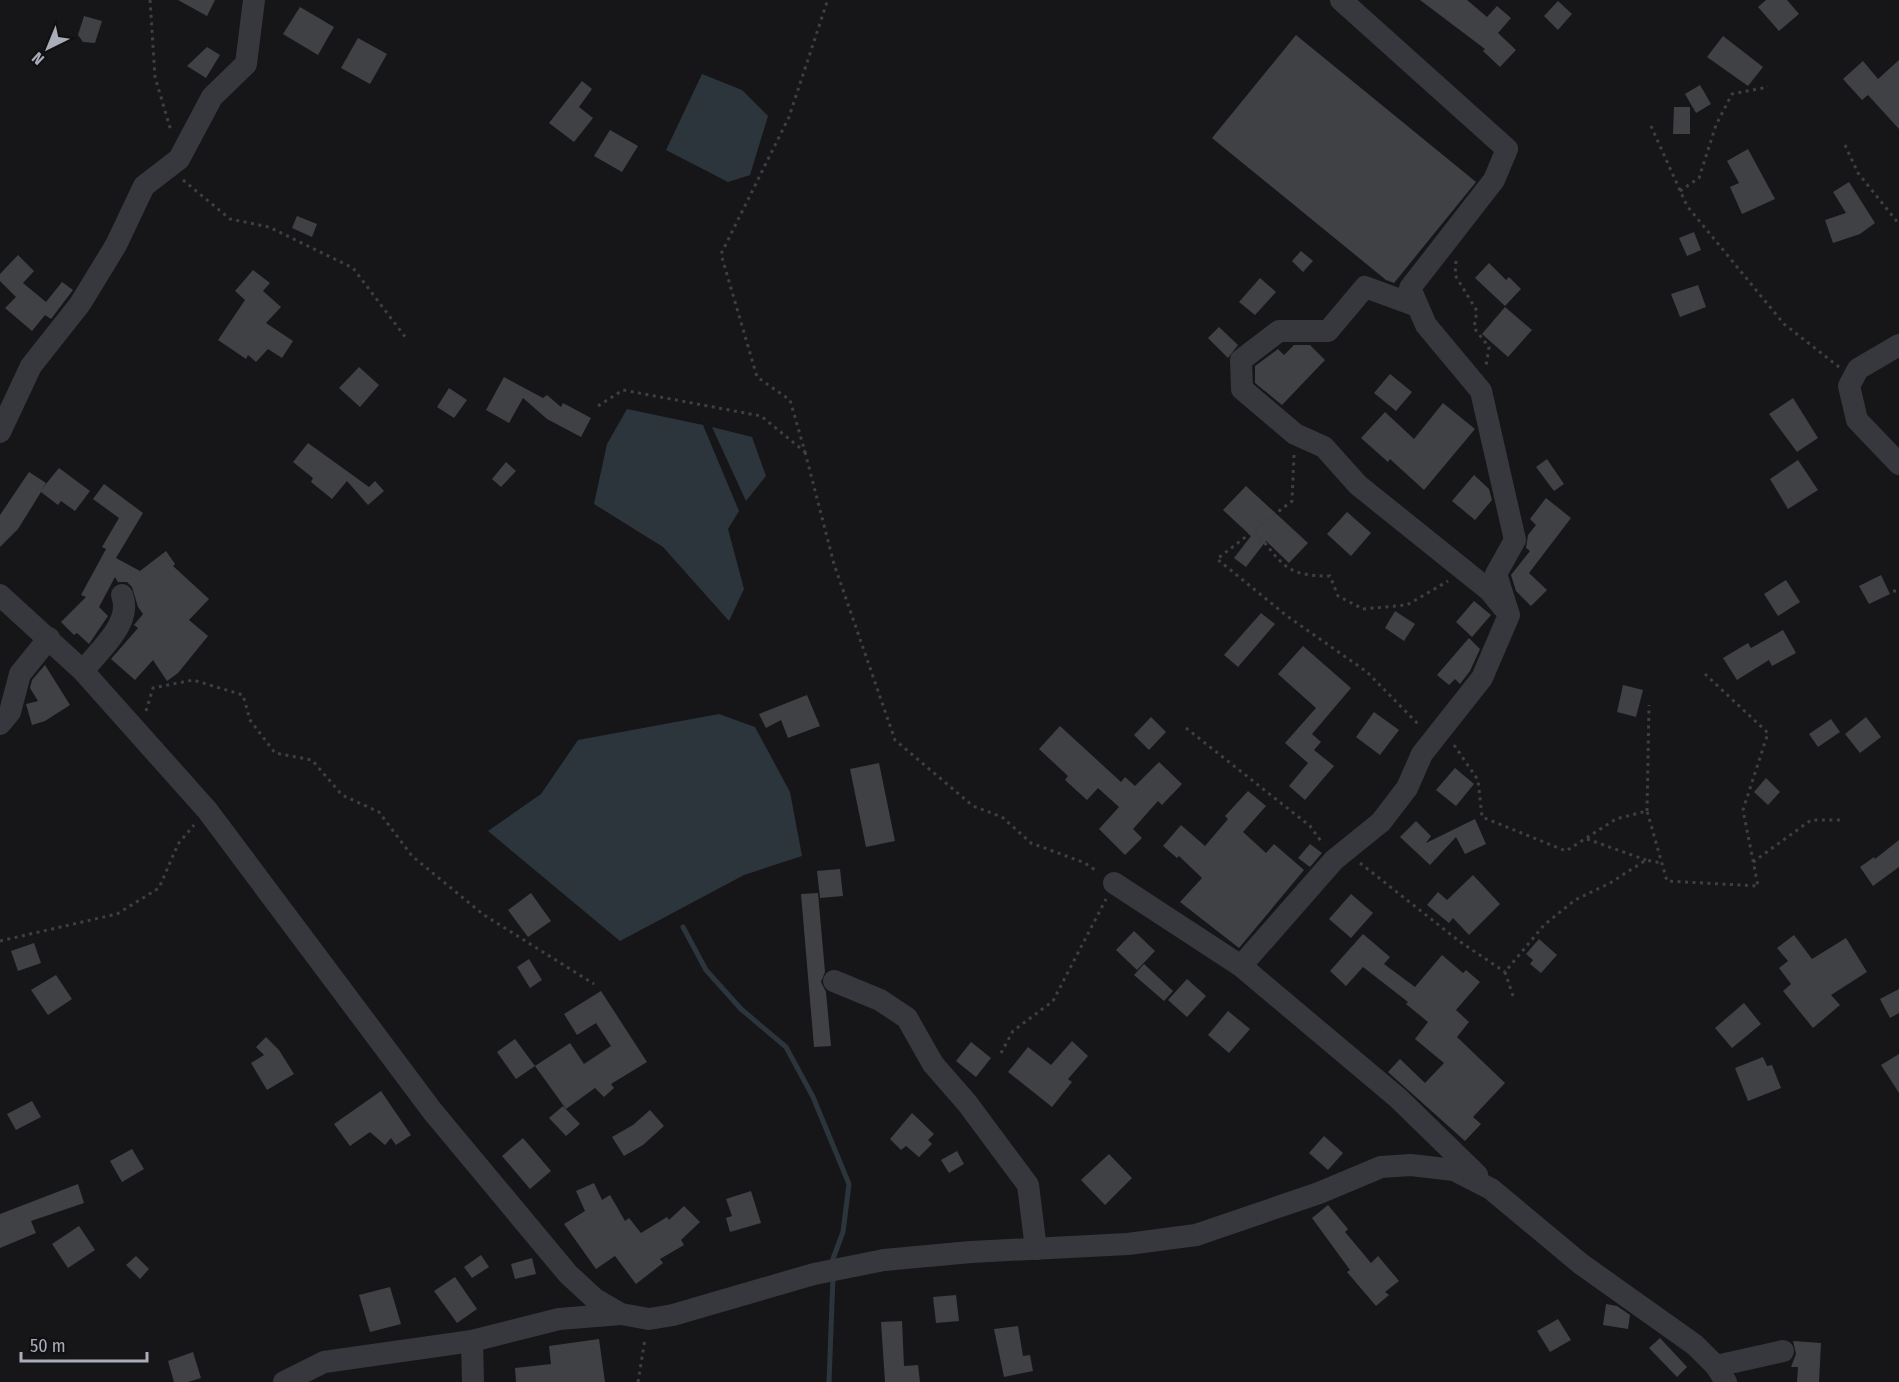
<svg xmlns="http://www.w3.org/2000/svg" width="1899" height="1382" viewBox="0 0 1899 1382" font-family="'Fira Sans Condensed',sans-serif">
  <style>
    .water { fill: #2c353c }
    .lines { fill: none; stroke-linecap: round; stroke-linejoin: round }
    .stream { stroke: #2c353c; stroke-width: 5 }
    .building { fill: #404145 }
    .path { stroke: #3d3f44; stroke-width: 3; stroke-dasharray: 3 4.5; stroke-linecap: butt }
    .minor { stroke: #37383d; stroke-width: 22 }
  </style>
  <rect width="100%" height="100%" fill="#161618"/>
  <g class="water">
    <path d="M702,74L742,90L768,116L750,175L728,182L666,150Z"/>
    <path d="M627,409L703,425L739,511L728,529L744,589L729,621L663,547L594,504L607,444Z"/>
    <path d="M712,427L752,437L766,476L746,501Z"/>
    <path d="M719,714L755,727L790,792L802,856L744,875L620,941L488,831L541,794L578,740Z"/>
  </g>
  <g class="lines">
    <g class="stream">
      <path d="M683,927L706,970L741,1009L786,1047L813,1097L849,1184L843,1232L831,1264"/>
      <path d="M829,1382L833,1276"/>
    </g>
  </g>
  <g class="building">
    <path d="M178,0H215L207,16Z"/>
    <path d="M1420,0H1467L1487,17L1497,6L1511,18L1498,33L1516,50L1500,67L1483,51L1485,49Z"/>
    <path d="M1766,0H1787L1799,14L1779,31L1758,7Z"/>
    <path d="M1558,1L1572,14L1558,30L1544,16Z"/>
    <path d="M300,7L334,27L318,55L283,34Z"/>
    <path d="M84,16L102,21L95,43L83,42L78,35Z"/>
    <path d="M1296,35L1476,182L1394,283L1386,280L1212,138Z"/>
    <path d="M1723,36L1763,67L1748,86L1707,57Z"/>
    <path d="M358,38L387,54L370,84L341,68Z"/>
    <path d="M207,47L220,55L206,78L187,66Z"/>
    <path d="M1899,60V129L1868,95L1862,100L1843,79L1863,61L1878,79Z"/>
    <path d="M582,81L592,89L579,107L593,118L574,142L549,123Z"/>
    <path d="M1700,85L1711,104L1696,113L1685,94Z"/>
    <path d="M1674,107H1690V134H1673Z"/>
    <path d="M610,130L638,146L622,172L594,156Z"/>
    <path d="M1748,149L1775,199L1742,214L1730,187L1739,183L1727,161Z"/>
    <path d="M1849,182L1875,223L1860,234L1833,243L1825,220L1846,213L1833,192Z"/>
    <path d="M297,216L317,224L312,237L292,228Z"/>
    <path d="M1694,232L1701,250L1687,256L1679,238Z"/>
    <path d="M1301,251L1313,261L1303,272L1292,261Z"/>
    <path d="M18,255L34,271L23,283L46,302L62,282L73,290L51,319L45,315L32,331L5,308L16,297L0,281V274Z"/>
    <path d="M1489,263L1506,280L1509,277L1521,289L1505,306L1475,278Z"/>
    <path d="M253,270L270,283L263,291L281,307L266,323L293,341L282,358L268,349L256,362L248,355L246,359L218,340L245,300L235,291Z"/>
    <path d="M1260,278L1276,292L1255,315L1239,302Z"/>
    <path d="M1698,285L1706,307L1680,317L1671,294Z"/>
    <path d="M1505,307L1532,330L1508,357L1482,334Z"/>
    <path d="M1219,327L1238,345L1228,358L1208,338Z"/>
    <path d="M1294,345H1310L1325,360L1282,405L1255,383V366L1278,349L1284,355Z"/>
    <path d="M359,367L379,385L360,407L339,388Z"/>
    <path d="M1390,374L1412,392L1396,411L1374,393Z"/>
    <path d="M504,377L543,398L547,395L561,407L563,403L591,418L581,437L547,419L523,398L509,423L486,410Z"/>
    <path d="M449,388L467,400L454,418L437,407Z"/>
    <path d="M1793,398L1818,438L1797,452L1769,414Z"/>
    <path d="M1443,403L1475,429L1424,490L1390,459L1388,462L1361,438L1385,412L1414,439Z"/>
    <path d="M308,443L369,487L375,481L384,491L368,505L347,481L332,499L311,482L313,478L293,462Z"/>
    <path d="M1547,459L1564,484L1554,491L1536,467Z"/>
    <path d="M1798,460L1818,490L1788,509L1770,479Z"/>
    <path d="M506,462L516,471L501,487L492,479Z"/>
    <path d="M59,468L90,491L75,511L61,501L58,505L41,492L18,529L0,547V515L29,472L46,483L41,490Z"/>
    <path d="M1474,475L1489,489L1492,500L1475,520L1452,501Z"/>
    <path d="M104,484L143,513L116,558L140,571L166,551L175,564L173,566L209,599L189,620L208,636L178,673L167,681L153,660L135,680L111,659L138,628L134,625L143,614L138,607L132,587L127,582H118L115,577L99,607L108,616L89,644L77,633L74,635L61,622L86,597L81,595L106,549L102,547L119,518L93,499Z"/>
    <path d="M1246,486L1308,543L1289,563L1266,541L1246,567L1234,558L1251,536L1223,510Z"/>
    <path d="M1546,498L1571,518L1529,573L1547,590L1531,606L1516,591L1511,575L1530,551L1526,548L1528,535L1536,525L1530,519Z"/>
    <path d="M1347,512L1371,533L1351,556L1327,534Z"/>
    <path d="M1881,575L1890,594L1869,604L1859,586Z"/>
    <path d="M1786,580L1800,602L1778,616L1764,594Z"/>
    <path d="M1474,601L1491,615L1472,637L1456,622Z"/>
    <path d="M1395,611L1415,624L1404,641L1385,628Z"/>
    <path d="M1261,613L1275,624L1238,667L1224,655Z"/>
    <path d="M1783,630L1796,653L1772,666L1769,660L1737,680L1723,658L1748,643L1751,648Z"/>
    <path d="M1469,638L1480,649L1470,671L1460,684L1455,679L1449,685L1437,675Z"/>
    <path d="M1303,646L1351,688L1312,734L1321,742L1314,750L1334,766L1305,800L1289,786L1308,763L1285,743L1316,708L1278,674Z"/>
    <path d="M45,665L70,705L45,721L32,725L26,704L38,701L30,688L32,680Z"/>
    <path d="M1623,685L1643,690L1636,717L1617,712Z"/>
    <path d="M807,695L820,726L788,738L781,720L766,728L759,714Z"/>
    <path d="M1374,712L1399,730L1380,755L1356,737Z"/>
    <path d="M1151,717L1166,732L1149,750L1134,735Z"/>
    <path d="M1866,717L1881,737L1860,753L1845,734Z"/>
    <path d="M1831,719L1840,732L1818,747L1809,734Z"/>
    <path d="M1060,726L1121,782L1125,777L1135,786L1159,762L1182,784L1162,805L1158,801L1133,829L1142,838L1125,855L1099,829L1119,807L1098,788L1087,800L1065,780L1068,776L1039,749Z"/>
    <path d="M879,763L895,841L866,847L850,769Z"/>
    <path d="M1455,768L1474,784L1456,806L1436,790Z"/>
    <path d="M1766,778L1780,792L1768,805L1754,792Z"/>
    <path d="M1248,791L1266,806L1243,832L1266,853L1274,844L1304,870L1239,948L1180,902L1202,878L1179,856L1177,858L1163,846L1181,825L1205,846L1228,819L1225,816Z"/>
    <path d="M1475,819L1486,844L1465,854L1456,837L1430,865L1400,837L1416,821L1431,836L1426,843Z"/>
    <path d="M1899,840V867L1873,886L1860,867L1874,857L1875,859Z"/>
    <path d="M1310,844L1322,853L1310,867L1298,858Z"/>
    <path d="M840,869L843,896L820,898L817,871Z"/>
    <path d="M1473,875L1500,904L1469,935L1453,918L1449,923L1427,905L1438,892L1447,900Z"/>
    <path d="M531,893L551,921L528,937L508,910Z"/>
    <path d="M818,893L825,972L821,982L826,992L831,1046L814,1047L801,894Z"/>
    <path d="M1351,894L1373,913L1351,938L1329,919Z"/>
    <path d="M1134,931L1155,951L1137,970L1116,950Z"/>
    <path d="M1363,934L1390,957L1384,964L1415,987L1442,955L1463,973L1466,970L1480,982L1456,1010L1469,1022L1457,1037L1505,1083L1473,1117L1481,1124L1465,1141L1388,1072L1400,1059L1425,1083L1444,1063L1415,1039L1428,1022L1406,1004L1408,1002L1363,967L1346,986L1330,971Z"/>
    <path d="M1794,935L1812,959L1846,938L1867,972L1831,995L1840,1005L1813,1028L1783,991L1791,984L1779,968L1788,961L1777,948Z"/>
    <path d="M1539,939L1557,955L1541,973L1530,964L1533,960L1526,954Z"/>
    <path d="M34,943L41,963L18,971L11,951Z"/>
    <path d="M529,959L542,980L530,988L517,967Z"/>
    <path d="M1144,964L1173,991L1164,1001L1134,975Z"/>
    <path d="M56,975L72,999L48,1015L31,990Z"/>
    <path d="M1187,979L1206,996L1187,1017L1168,1000Z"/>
    <path d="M1899,989V1013L1890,1018L1880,999Z"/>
    <path d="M601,991L647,1062L611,1084L614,1088L604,1097L595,1088L566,1109L535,1066L570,1043L584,1064L611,1046L596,1023L577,1035L564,1014Z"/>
    <path d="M1744,1003L1761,1024L1732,1048L1715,1028Z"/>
    <path d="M1228,1011L1250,1029L1229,1053L1208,1035Z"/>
    <path d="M266,1037L279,1050L294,1074L267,1090L251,1063L264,1055L256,1047Z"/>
    <path d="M515,1039L535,1066L516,1079L497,1052Z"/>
    <path d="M1072,1041L1088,1056L1068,1079L1072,1082L1052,1107L1008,1072L1028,1047L1051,1065Z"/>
    <path d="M971,1042L991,1058L976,1077L956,1061Z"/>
    <path d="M1899,1054V1093L1881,1065Z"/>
    <path d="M1763,1057L1767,1066L1772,1065L1781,1088L1748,1101L1735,1068Z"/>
    <path d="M381,1091L411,1135L396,1145L391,1138L385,1145L370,1132L350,1146L334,1124Z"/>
    <path d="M32,1101L41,1117L16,1130L7,1114Z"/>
    <path d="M563,1106L580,1124L566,1136L549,1118Z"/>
    <path d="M650,1110L664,1126L643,1145L624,1156L612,1137L633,1125Z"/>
    <path d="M912,1113L934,1134L928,1140L932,1144L919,1157L906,1146L901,1150L890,1139Z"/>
    <path d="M1324,1136L1343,1153L1328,1170L1309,1153Z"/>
    <path d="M523,1138L551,1171L530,1189L502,1156Z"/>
    <path d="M132,1149L144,1169L122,1182L110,1161Z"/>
    <path d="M957,1151L964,1164L949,1173L941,1160Z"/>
    <path d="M1109,1154L1132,1178L1105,1205L1081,1180Z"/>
    <path d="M594,1183L602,1200L610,1195L625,1221L629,1218L641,1233L667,1217L669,1220L684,1206L700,1222L681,1240L684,1245L660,1259L663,1263L636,1284L615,1256L596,1269L564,1224L585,1211L576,1191Z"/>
    <path d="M78,1184L84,1203L31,1221L36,1233L0,1248V1214Z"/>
    <path d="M751,1191L761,1223L730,1232L726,1218L732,1216L726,1199Z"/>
    <path d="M1328,1205L1348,1229L1345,1232L1371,1263L1378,1256L1399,1281L1385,1292L1389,1295L1376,1306L1347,1272L1350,1270L1312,1218Z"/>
    <path d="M79,1226L95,1250L68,1268L52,1244Z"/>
    <path d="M481,1255L489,1267L472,1278L464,1267Z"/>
    <path d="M136,1256L149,1269L140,1279L126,1265Z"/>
    <path d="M532,1258L536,1274L515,1279L511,1264Z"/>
    <path d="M455,1277L477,1309L457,1323L434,1291Z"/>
    <path d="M390,1287L401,1324L370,1332L359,1295Z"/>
    <path d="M956,1295L959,1321L936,1323L933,1297Z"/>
    <path d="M1606,1304L1617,1306L1630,1315L1628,1329L1603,1325Z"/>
    <path d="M1558,1319L1571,1340L1550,1352L1537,1331Z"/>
    <path d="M902,1321L904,1366L918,1365L920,1382H885L881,1322Z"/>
    <path d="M1018,1326L1023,1356L1030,1355L1033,1371L1004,1377L994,1329Z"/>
    <path d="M1660,1338L1687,1367L1677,1377L1649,1348Z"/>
    <path d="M599,1339L605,1382H516L515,1368L551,1364L549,1346Z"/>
    <path d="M1793,1341L1821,1343L1819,1382H1797L1798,1367H1791L1796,1354Z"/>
    <path d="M193,1352L201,1378L188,1382H174L168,1361Z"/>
  </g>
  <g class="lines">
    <g class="path">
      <path d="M150,0L155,77L171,131"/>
      <path d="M1651,126L1687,206L1784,324L1839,367"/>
      <path d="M1845,145L1858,173L1899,224"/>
      <path d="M183,180L230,219L269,227L353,268L406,338"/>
      <path d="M1680,191L1699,178L1716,125L1732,94L1768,87"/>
      <path d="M1456,261L1455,275L1477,311L1474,328L1489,347L1486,366"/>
      <path d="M598,406L623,390L761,416L805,452L790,400L757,377L721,254L789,117L827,2"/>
      <path d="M805,452L834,564L895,740L973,806L1002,817L1031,843L1085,863L1098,872"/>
      <path d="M1294,455L1292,501L1217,559L1287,616L1367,672L1420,726"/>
      <path d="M1255,531C1283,564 1284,576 1330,576L1338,596L1363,609L1407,605L1448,581"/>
      <path d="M1893,591H1899"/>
      <path d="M146,711L153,688L193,680L243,695L250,720L275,753L312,760L342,795L379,812L412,856L484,915L594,984"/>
      <path d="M1186,728L1310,826L1323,844"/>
      <path d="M1454,745L1478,780L1482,817L1566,851L1616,819L1647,811L1667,881L1758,886L1743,810L1768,733L1705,674"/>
      <path d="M1647,811L1649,705"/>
      <path d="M1587,839L1646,860"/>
      <path d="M1753,862L1811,820H1841"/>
      <path d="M1360,863L1459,941L1505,972"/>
      <path d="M0,941L117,914L159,888L178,844L194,825"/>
      <path d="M1513,996L1505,972L1544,925L1575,900L1610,883L1646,860L1661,863"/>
      <path d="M1001,1053L1013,1031L1053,1001L1106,899"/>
      <path d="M638,1382L645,1339"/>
    </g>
    <g class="minor">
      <path d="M1417,306L1365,287L1328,331H1279L1241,360L1242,389L1295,434L1324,447L1358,485L1490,591L1503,607"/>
      <path d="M1899,345L1858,369L1849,386L1857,420L1899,464"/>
      <path d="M0,432L31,366L80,304L116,245L144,186L179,159L212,97L246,64L254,0"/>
      <path d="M0,595L83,671L207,810L433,1112L568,1274L595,1299L621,1314L649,1319L673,1315L814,1274L884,1260L971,1252L1128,1244L1196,1235L1319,1193L1381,1167L1411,1165L1454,1170L1491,1189L1581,1264L1695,1345L1716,1366L1726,1382"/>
      <path d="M83,671C99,650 133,623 122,595"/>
      <path d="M0,724L10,712L20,674L49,638"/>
      <path d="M1114,883L1241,966L1398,1098L1477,1175"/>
      <path d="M1241,966L1334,860L1381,822L1407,788L1422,754L1482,678L1509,615L1496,574L1515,540L1481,391L1426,325L1410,288L1494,180L1507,149L1341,0"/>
      <path d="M834,981L880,1000L907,1018L933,1064L967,1103L1028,1185L1036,1249"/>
      <path d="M472,1341L473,1382"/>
      <path d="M1716,1366L1783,1351"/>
      <path d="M284,1382L324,1362L472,1341L559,1319L621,1314"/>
    </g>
  </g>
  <g transform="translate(48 48) rotate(223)" stroke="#111113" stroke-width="4.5" paint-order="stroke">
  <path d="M0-4.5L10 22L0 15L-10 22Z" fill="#a8adb8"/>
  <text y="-9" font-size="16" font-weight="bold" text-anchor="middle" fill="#a8adb8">N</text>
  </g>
  <path d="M21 1352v9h126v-9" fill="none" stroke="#a8adb8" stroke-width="3"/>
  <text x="30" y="1352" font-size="18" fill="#a8adb8" stroke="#111113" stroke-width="4.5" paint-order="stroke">50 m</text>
</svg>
